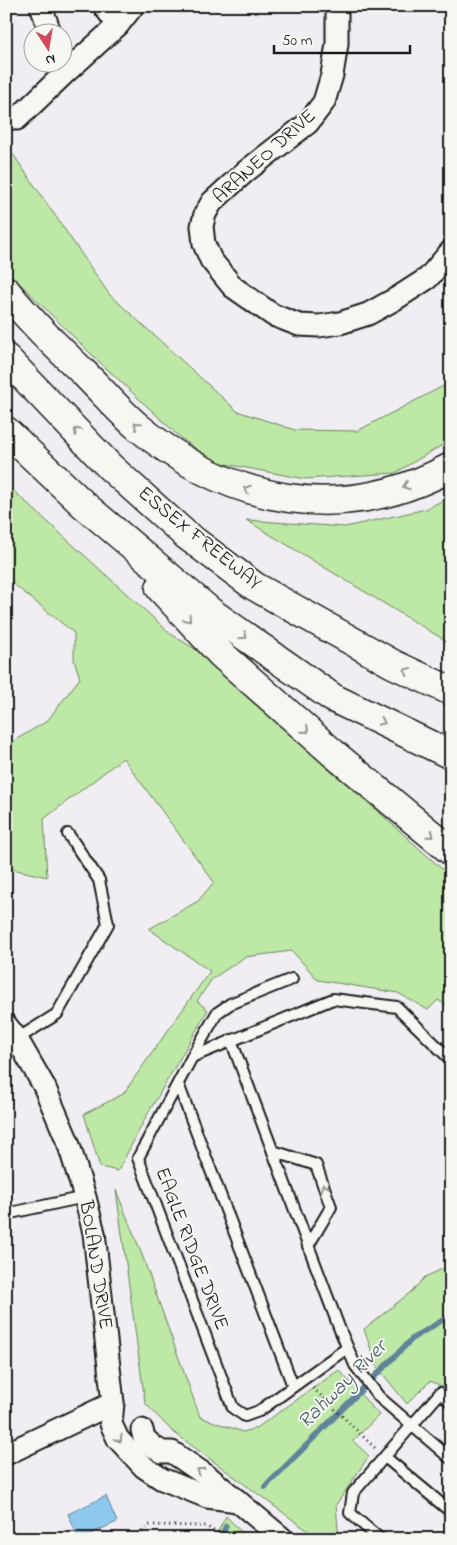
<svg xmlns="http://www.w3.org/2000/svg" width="457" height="1545" viewBox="0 0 457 1545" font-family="'Indie Flower',sans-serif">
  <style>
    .green { fill: #bde8a5; stroke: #6c8260 }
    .water { fill: #8ec8ed; stroke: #608399 }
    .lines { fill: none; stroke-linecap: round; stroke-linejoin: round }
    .stream { stroke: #608399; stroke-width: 5.5 }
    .service-casing { stroke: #1c1c1c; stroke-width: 14 }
    .minor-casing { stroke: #1c1c1c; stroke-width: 25 }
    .motorway-casing { stroke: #1c1c1c; stroke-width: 31 }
    .path { stroke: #1c1c1c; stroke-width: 3; stroke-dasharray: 1 4; stroke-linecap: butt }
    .service { stroke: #f6f6f2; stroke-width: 10 }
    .minor { stroke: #f6f6f2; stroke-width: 21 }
    .motorway { stroke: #f6f6f2; stroke-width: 28 }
    .oneway { stroke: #949492 }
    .labels { text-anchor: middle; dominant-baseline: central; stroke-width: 4; stroke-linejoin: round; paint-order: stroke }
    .street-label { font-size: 20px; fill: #1c1c1c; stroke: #f6f6f2 }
    .water-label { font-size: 21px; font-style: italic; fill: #445865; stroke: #f6f6f2 }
  </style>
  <rect width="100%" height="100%" fill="#f1eef3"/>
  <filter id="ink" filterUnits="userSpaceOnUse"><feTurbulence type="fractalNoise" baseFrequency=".02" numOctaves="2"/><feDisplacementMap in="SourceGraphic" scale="10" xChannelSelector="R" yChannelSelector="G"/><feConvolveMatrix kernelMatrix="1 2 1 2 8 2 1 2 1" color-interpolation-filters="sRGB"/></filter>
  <g filter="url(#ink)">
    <g class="green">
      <path d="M6,144L109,294L237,411L295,430L357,431L451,382V440L395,473L305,479L215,462L182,439L92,355L6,270Z"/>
      <path d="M6,484L171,634L225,668V674L451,877V1009L438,1000L428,1010L398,993L318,980L292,951L245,957L212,979L197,1001L208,1010L146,1117L118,1171L100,1167L84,1114L123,1094L210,971L149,929L198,901L214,882L123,758L44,819L47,877L12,869L6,879V737L12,742L47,721L80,678L74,660V633L6,578Z"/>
      <path d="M451,496V644L246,520L345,527L426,509Z"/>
      <path d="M116,1190L141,1252L200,1417L243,1432L258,1427L339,1370L379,1415L353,1441L369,1456L336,1505L339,1539H319L172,1431L145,1403Z"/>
      <path d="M451,1265V1383L444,1387L430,1381L407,1404L377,1367L364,1329L412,1291L425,1277Z"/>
      <path d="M226,1516L248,1539H214Z"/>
    </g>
    <path class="water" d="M106,1496L117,1522L79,1539L68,1514Z"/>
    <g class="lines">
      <g class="stream">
        <path d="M265,1487L413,1338L451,1315"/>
        <path d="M220,1539L226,1526"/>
      </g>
      <defs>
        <g id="service">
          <path d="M17,1039L57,1014L108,924L99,880L68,834"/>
          <path d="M231,1040L340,1330L355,1365L379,1397L451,1459"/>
          <path d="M192,1057L217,1013L230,1004L292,979"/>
          <path d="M178,1084L293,1386"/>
          <path d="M273,1151L316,1165L331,1207L308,1246"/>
          <path d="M6,1214L85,1197"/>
          <path d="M347,1348L259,1411L245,1416L233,1408L138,1158L192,1057L333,999L397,1007L451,1060"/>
          <path d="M385,1457L451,1512"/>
          <path d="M380,1539L350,1513L353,1493L440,1393L451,1402"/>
        </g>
        <g id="minor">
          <path d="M41,6L50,32"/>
          <path d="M104,6L118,25"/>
          <path d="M337,6V44L332,75L324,102L308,123L245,172L212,202L205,214L202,226L204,244L211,260L233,287L273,315L299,325L319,326L340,323L368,314L397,298L428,278L451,251"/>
          <path d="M17,119L65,73L118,25L133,6"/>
          <path d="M6,1025L17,1039L44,1086L68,1142L85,1197L94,1233L113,1403L111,1424L118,1439L144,1467L162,1479L207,1497L238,1501"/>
          <path d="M142,1430L144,1438L154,1447L162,1452H172L210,1478L283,1539"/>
          <path d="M6,1454L113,1403"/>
        </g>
        <g id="motorway">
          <path d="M6,291C30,321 57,347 84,373C102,391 119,411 138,427C231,504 342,526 451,467"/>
          <path d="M6,358L110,467L186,535L254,586L393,664L451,691"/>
          <path d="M6,431L84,505L212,613L333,698L451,755"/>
          <path d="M160,588L221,654L334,754L451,851"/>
        </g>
      </defs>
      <use href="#service" class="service-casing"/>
      <use href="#minor" class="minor-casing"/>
      <use href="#motorway" class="motorway-casing"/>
      <g class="path">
        <path d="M313,1388L375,1448"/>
        <path d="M135,1539L149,1525L206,1526L226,1539"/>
      </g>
      <use href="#service" class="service"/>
      <use href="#minor" class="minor"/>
      <use href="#motorway" class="motorway"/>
    </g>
    <defs><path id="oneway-chevron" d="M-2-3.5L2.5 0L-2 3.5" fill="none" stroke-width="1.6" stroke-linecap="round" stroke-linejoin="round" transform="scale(1.25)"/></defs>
    <g class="oneway">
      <use href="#oneway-chevron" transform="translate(137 425) rotate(-139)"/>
      <use href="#oneway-chevron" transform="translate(77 431) rotate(-134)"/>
      <use href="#oneway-chevron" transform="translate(406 486) rotate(161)"/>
      <use href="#oneway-chevron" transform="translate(247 489) rotate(-160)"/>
      <use href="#oneway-chevron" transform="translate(188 619) rotate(48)"/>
      <use href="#oneway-chevron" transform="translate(244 636) rotate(35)"/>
      <use href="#oneway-chevron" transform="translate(407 671) rotate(-155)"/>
      <use href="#oneway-chevron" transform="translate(382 722) rotate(26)"/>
      <use href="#oneway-chevron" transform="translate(306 730) rotate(41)"/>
      <use href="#oneway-chevron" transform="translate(431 835) rotate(40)"/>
      <use href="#oneway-chevron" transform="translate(324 1187) rotate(-110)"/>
      <use href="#oneway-chevron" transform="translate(119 1439) rotate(58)"/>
      <use href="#oneway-chevron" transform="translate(200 1471) rotate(-147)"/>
    </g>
  </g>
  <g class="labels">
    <g class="street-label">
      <text transform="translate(265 157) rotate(-42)">ARANEO DRIVE</text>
      <text transform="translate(199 539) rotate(39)">ESSEX FREEWAY</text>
      <text transform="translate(191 1249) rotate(69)">EAGLE RIDGE DRIVE</text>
      <text transform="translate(95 1265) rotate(81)">BOLAND DRIVE</text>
    </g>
    <g class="water-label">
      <text transform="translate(343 1385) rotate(-45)">Rahway River</text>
    </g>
  </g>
  <rect width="457" height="1545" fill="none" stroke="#f6f6f2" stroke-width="25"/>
  <rect x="12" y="12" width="432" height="1520" fill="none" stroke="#1c1c1c" stroke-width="2" filter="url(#ink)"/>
  <g transform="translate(48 48) rotate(168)"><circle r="24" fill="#f6f6f2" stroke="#9f9f9c"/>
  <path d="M0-4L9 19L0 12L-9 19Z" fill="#d1495b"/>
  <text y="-8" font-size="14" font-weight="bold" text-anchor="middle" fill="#1c1c1c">N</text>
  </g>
  <path d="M274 45v8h136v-8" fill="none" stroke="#1c1c1c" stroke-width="2.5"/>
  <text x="282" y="45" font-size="15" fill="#1c1c1c" stroke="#f6f6f2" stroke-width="4" paint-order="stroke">50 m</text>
</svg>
